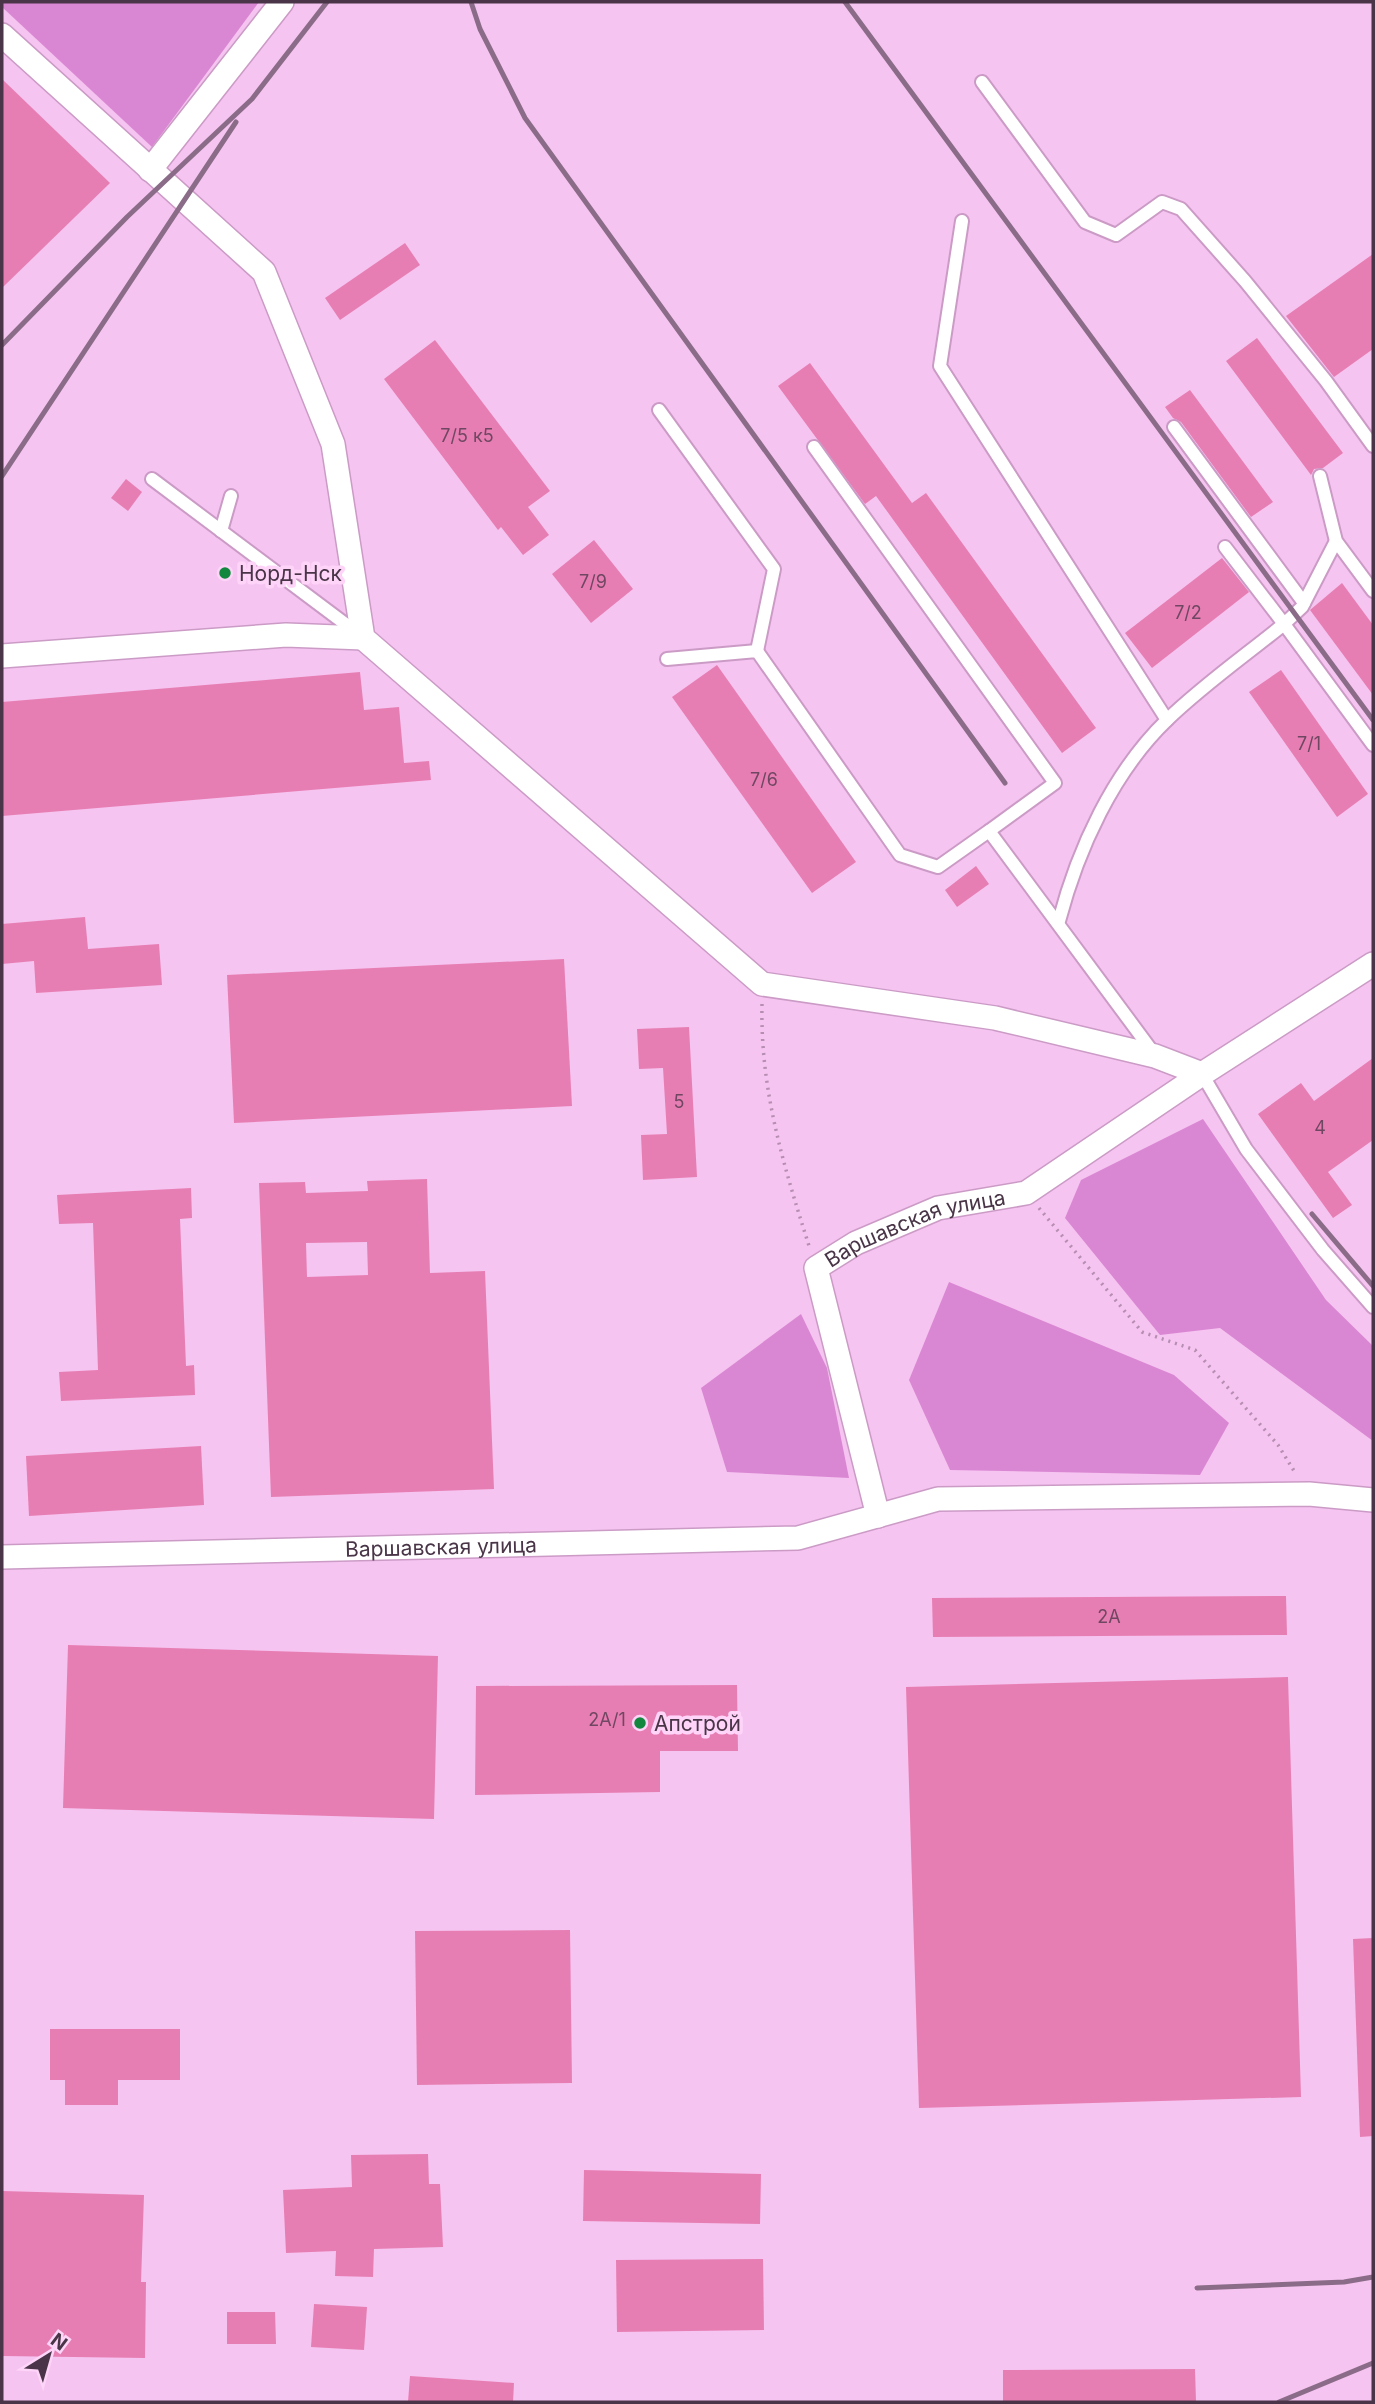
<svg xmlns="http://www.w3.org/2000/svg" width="1375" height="2404" viewBox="0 0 1375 2404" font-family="Inter,sans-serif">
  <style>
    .green { fill: #da87d3 }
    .building { fill: #e77eb3; fill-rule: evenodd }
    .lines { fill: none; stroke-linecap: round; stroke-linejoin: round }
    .lane-casing { stroke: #cb9bc6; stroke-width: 16 }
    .street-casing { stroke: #cb9bc6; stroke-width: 26 }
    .path { stroke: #b58eb1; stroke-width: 3.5; stroke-dasharray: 2 5; stroke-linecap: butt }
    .lane { stroke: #fff; stroke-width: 12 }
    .street { stroke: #fff; stroke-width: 23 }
    .rail { stroke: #8b6c88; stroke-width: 5 }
    .poi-dot { fill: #14873f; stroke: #fed5f9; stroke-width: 2.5 }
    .labels { text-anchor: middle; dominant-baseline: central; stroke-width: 7; stroke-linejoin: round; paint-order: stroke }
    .number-label { font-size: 18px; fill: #704762 }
    .poi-label { font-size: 21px; fill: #493547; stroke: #fed5f9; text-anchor: start }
    .street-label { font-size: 21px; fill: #493547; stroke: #fed5f9 }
  </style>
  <rect width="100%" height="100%" fill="#f6c4f1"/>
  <g class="green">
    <path d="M2,2H259L152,147L2,7Z"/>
    <path d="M1203,1119L1326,1300L1373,1346V1441L1220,1328L1160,1335L1065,1218L1081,1180Z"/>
    <path d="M949,1282L1174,1375L1229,1423L1200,1475L950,1470L909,1380Z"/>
    <path d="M801,1314L827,1368L849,1478L727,1472L701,1388Z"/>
  </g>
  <g class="building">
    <path d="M2,79L110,183L2,288Z"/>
    <path d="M405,243L420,265L340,320L325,298Z"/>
    <path d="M1373,254V349L1334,377L1286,316Z"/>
    <path d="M1257,338L1343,453L1323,468L1314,469L1311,475L1226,361Z"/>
    <path d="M435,340L550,491L528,507L549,535L523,555L501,527L498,530L384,379Z"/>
    <path d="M810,363L912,503L926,493L1096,728L1062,753L876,496L865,504L778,386Z"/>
    <path d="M1190,390L1273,502L1251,517L1181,422L1173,418L1165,407Z"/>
    <path d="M126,479L142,492L128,511L111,498Z"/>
    <path d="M594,540L633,589L591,623L552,574Z"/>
    <path d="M1222,558L1249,592L1152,668L1125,633Z"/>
    <path d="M1342,583L1373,625V695L1310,610Z"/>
    <path d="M717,665L856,862L812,893L672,697Z"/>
    <path d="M1281,670L1368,794L1337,817L1249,692Z"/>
    <path d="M360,672L364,710L399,707L404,763L429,761L431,780L2,816V702Z"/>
    <path d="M976,866L989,884L957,907L945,890Z"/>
    <path d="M85,917L88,949L159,944L162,985L36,993L34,961L2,964V924Z"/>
    <path d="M564,959L572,1106L234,1123L227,975Z"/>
    <path d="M689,1027L697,1177L643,1180L641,1135L667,1134L663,1068L639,1069L637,1029Z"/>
    <path d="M1373,1058V1140L1328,1172L1352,1205L1333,1218L1258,1114L1301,1083L1314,1101Z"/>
    <path d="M427,1179L430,1273L485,1271L494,1489L271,1497L259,1183L305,1182L306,1193L368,1191L367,1181ZM367,1242L368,1275L307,1277L306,1243Z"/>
    <path d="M191,1188L192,1218L180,1219L186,1366L194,1365L195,1395L61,1401L59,1372L98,1370L93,1223L59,1224L57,1195Z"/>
    <path d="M201,1446L204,1505L29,1516L26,1456Z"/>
    <path d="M1286,1596L1287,1635L933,1637L932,1598Z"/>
    <path d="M68,1645L438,1656L434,1819L63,1808Z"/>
    <path d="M1288,1677L1301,2097L919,2108L906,1687Z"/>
    <path d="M737,1685L738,1751H660V1792L475,1795L476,1686Z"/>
    <path d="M570,1930L572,2083L417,2085L415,1931Z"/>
    <path d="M1373,1938V2136L1360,2137L1353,1939Z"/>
    <path d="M50,2029H180V2080H118V2105H65V2080H50Z"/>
    <path d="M428,2154L429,2184H440L443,2247L374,2249L373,2277L335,2276L336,2251L286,2253L283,2190L352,2187L351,2155Z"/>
    <path d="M584,2170L761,2174L760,2224L583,2221Z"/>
    <path d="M2,2191L144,2195L141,2282H146L145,2358L2,2356Z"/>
    <path d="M763,2259L764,2330L617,2332L616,2260Z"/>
    <path d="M314,2304L367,2307L364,2350L311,2347Z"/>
    <path d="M227,2312H275L276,2344H227Z"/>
    <path d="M1195,2369L1196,2402H1003V2370Z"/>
    <path d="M410,2376L514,2383L513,2402H408Z"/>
  </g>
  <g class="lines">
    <defs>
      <g id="lane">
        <path d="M982,82L1085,222L1116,235L1162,202L1181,209L1245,281L1326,381L1373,446"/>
        <path d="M962,221L940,366L1167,720"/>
        <path d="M659,410L774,569L757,651"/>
        <path d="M1174,427L1304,603"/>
        <path d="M814,447L1055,783L989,831"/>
        <path d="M1320,476L1336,541L1373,591"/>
        <path d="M152,479L360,635"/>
        <path d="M221,531L231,496"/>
        <path d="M1336,541L1302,607L1284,624L1373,745"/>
        <path d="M667,659L757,651L900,855L938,867L989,831L1155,1055"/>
        <path d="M1059,921C1078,849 1113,772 1167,720C1203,685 1246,655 1284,624L1225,547"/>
        <path d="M1202,1074L1246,1149L1323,1250L1373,1307"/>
      </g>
      <g id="street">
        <path d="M2,35L264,272L333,444L363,638L762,984L995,1018L1155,1056L1202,1074"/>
        <path d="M150,170L282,2"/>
        <path d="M2,656L286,635L363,638"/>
        <path id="s1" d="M878,1516L816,1268L856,1243L938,1208L1026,1193L1202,1074L1373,964"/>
        <path id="s2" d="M2,1557L798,1538L938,1499L1309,1494L1373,1500"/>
      </g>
    </defs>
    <use href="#lane" class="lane-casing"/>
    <use href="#street" class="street-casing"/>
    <g class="path">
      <path d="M762,1004C760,1090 784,1167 810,1249"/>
      <path d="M1039,1208L1142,1332L1195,1350L1278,1445L1296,1474"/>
    </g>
    <use href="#lane" class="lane"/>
    <use href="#street" class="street"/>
    <g class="rail">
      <path d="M471,2L480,29L525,118L1005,783"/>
      <path d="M845,2L1373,720"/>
      <path d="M2,345L127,217L252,99L327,2"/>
      <path d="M2,476L236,122"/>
      <path d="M1312,1214L1373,1286"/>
      <path d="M1197,2288L1344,2282L1373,2277"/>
      <path d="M1279,2402L1373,2363"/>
    </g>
  </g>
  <g class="poi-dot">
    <circle cx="225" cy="573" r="7"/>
    <circle cx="640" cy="1723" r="7"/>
  </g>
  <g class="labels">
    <g class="number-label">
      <text x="467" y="435">7/5 к5</text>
      <text x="593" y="581">7/9</text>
      <text x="1188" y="612">7/2</text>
      <text x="1309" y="743">7/1</text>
      <text x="764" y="779">7/6</text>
      <text x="679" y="1101">5</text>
      <text x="1320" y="1127">4</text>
      <text x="1109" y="1616">2А</text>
      <text x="607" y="1719">2А/1</text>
    </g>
    <g class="poi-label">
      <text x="239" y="573">Норд-Нск</text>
      <text x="654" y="1723">Апстрой</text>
    </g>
    <g class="street-label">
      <text stroke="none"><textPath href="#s1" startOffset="364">Варшавская улица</textPath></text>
      <text stroke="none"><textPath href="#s2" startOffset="439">Варшавская улица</textPath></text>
    </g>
  </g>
  <rect width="1375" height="2404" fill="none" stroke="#493547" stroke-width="7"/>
  <g transform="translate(49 2355) rotate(37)" stroke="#fed5f9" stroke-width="5" paint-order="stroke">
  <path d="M0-5L12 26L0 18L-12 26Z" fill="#493547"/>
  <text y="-10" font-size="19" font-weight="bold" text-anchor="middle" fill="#493547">N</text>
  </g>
</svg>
